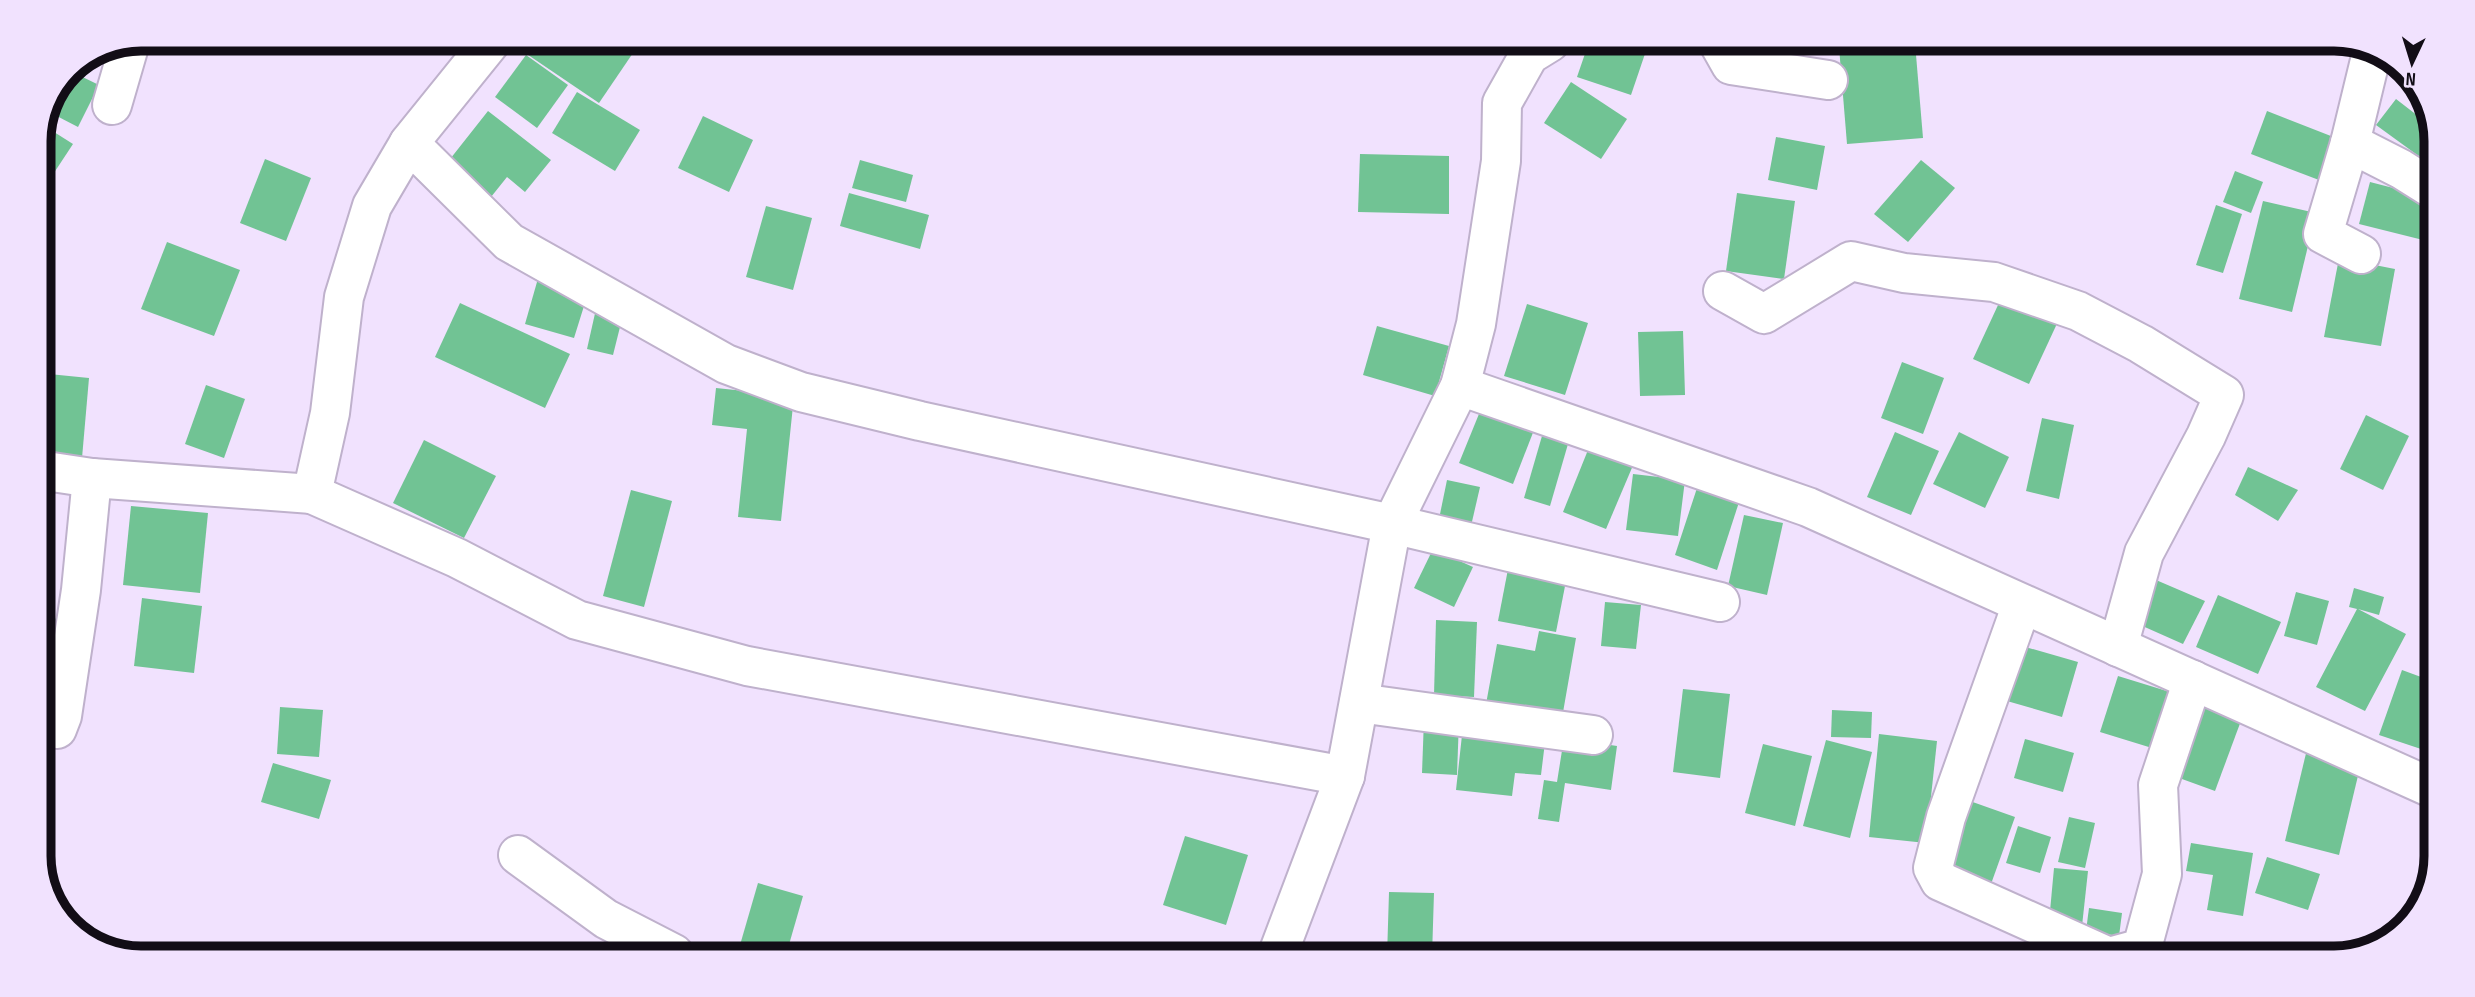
<svg xmlns="http://www.w3.org/2000/svg" width="2475" height="997" viewBox="0 0 2475 997" font-family="'Sofia Sans Condensed',sans-serif">
  <style>
    .building { fill: #71c394 }
    .lines { fill: none; stroke-linecap: round; stroke-linejoin: round }
    .minor-casing { stroke: #bfb1cc; stroke-width: 42 }
    .minor { stroke: #fff; stroke-width: 38 }
    .rim { fill: none; stroke: #120d16; stroke-width: 9 }
  </style>
  <rect width="100%" height="100%" fill="#f1e2fe"/>
  <g class="building">
    <path d="M511,39L619,40L635,50L599,103L509,42Z"/>
    <path d="M1589,42H1649L1631,95L1577,77Z"/>
    <path d="M1889,43H1915L1923,138L1847,144L1839,47Z"/>
    <path d="M526,55L568,85L537,128L495,97Z"/>
    <path d="M68,70L99,85L78,127L49,112Z"/>
    <path d="M1571,82L1627,119L1601,159L1544,123Z"/>
    <path d="M577,92L640,130L615,171L552,133Z"/>
    <path d="M2396,99L2418,116L2426,106L2436,133V176L2431,165L2376,125Z"/>
    <path d="M488,111L551,160L525,192L507,177L487,202L443,168Z"/>
    <path d="M2267,111L2336,138L2319,180L2251,154Z"/>
    <path d="M703,116L753,140L729,192L678,168Z"/>
    <path d="M43,125L73,144L44,188L39,184V134Z"/>
    <path d="M1776,137L1825,146L1817,190L1768,180Z"/>
    <path d="M1360,154L1449,156V214L1358,212Z"/>
    <path d="M265,159L311,178L286,241L240,223Z"/>
    <path d="M860,160L913,175L906,202L852,188Z"/>
    <path d="M1921,160L1955,188L1908,242L1874,214Z"/>
    <path d="M2235,171L2263,182L2251,213L2223,202Z"/>
    <path d="M2370,182L2436,199L2427,241L2359,224Z"/>
    <path d="M849,193L929,215L920,249L840,226Z"/>
    <path d="M1737,193L1795,201L1784,279L1726,271Z"/>
    <path d="M2263,201L2316,213L2292,312L2239,299Z"/>
    <path d="M2216,205L2242,214L2223,273L2196,265Z"/>
    <path d="M766,206L812,218L793,290L746,277Z"/>
    <path d="M167,242L240,270L214,336L141,309Z"/>
    <path d="M2339,258L2395,269L2381,346L2324,337Z"/>
    <path d="M539,275L589,290L574,338L525,324Z"/>
    <path d="M2005,290L2061,315L2029,384L1973,359Z"/>
    <path d="M460,303L570,354L545,408L435,357Z"/>
    <path d="M1527,304L1588,323L1565,395L1504,376Z"/>
    <path d="M596,309L623,315L613,355L587,349Z"/>
    <path d="M1377,326L1449,346L1435,396L1363,375Z"/>
    <path d="M1683,331L1685,395L1640,396L1638,332Z"/>
    <path d="M1902,362L1944,378L1923,434L1881,418Z"/>
    <path d="M39,373L89,378L82,458L39,454Z"/>
    <path d="M206,385L245,399L224,458L185,444Z"/>
    <path d="M716,388L794,396L781,521L738,517L747,429L712,425Z"/>
    <path d="M1481,409L1534,430L1513,484L1459,463Z"/>
    <path d="M2366,415L2409,436L2383,490L2340,469Z"/>
    <path d="M2042,418L2074,425L2059,499L2026,491Z"/>
    <path d="M1895,432L1939,451L1911,515L1867,497Z"/>
    <path d="M1959,432L2009,457L1985,508L1933,484Z"/>
    <path d="M1542,436L1568,444L1550,506L1524,498Z"/>
    <path d="M424,440L496,476L464,538L393,503Z"/>
    <path d="M1590,445L1634,463L1606,529L1563,512Z"/>
    <path d="M2248,467L2298,490L2278,521L2235,495Z"/>
    <path d="M1633,474L1685,480L1678,536L1626,530Z"/>
    <path d="M1447,480L1480,487L1471,526L1439,519Z"/>
    <path d="M1699,482L1741,496L1717,570L1675,555Z"/>
    <path d="M631,490L672,501L644,607L603,596Z"/>
    <path d="M131,506L208,513L200,593L123,585Z"/>
    <path d="M1744,515L1783,523L1767,595L1728,586Z"/>
    <path d="M1433,549L1473,567L1454,607L1414,588Z"/>
    <path d="M1509,564L1567,576L1556,632L1498,621Z"/>
    <path d="M2149,577L2205,601L2183,644L2129,620Z"/>
    <path d="M2354,588L2384,597L2379,615L2358,609L2406,634L2365,711L2316,687L2357,609L2349,607Z"/>
    <path d="M2296,592L2329,601L2317,645L2284,636Z"/>
    <path d="M2218,595L2281,622L2258,674L2196,647Z"/>
    <path d="M142,598L202,606L194,673L134,666Z"/>
    <path d="M1605,602L1641,605L1636,649L1601,646Z"/>
    <path d="M39,617L59,619L56,662L39,660Z"/>
    <path d="M1436,620L1477,622L1474,697L1434,695Z"/>
    <path d="M1539,631L1576,638L1562,718L1486,704L1497,644L1535,651Z"/>
    <path d="M2015,644L2078,662L2062,717L2000,699Z"/>
    <path d="M39,670L56,672L39,731Z"/>
    <path d="M2402,670L2432,681V746L2430,752L2379,735Z"/>
    <path d="M2118,676L2170,692L2152,748L2100,732Z"/>
    <path d="M1683,689L1730,694L1720,778L1673,772Z"/>
    <path d="M2198,702L2242,718L2215,791L2171,775Z"/>
    <path d="M280,707L323,710L319,757L277,754Z"/>
    <path d="M1832,710L1872,712L1871,738L1831,737Z"/>
    <path d="M1424,719L1459,720L1457,775L1422,773Z"/>
    <path d="M1463,726L1546,734L1541,775L1515,773L1512,796L1456,790Z"/>
    <path d="M1879,734L1937,741L1926,843L1869,837Z"/>
    <path d="M1564,738L1617,746L1611,790L1565,783L1559,822L1538,819L1544,780L1557,782Z"/>
    <path d="M2025,739L2074,753L2063,792L2014,778Z"/>
    <path d="M1826,740L1872,752L1850,838L1803,826Z"/>
    <path d="M1763,744L1812,756L1795,826L1745,813Z"/>
    <path d="M2308,745L2362,759L2339,855L2285,841Z"/>
    <path d="M273,763L331,780L319,819L261,802Z"/>
    <path d="M1967,800L2015,817L1991,884L1943,867Z"/>
    <path d="M2069,817L2095,823L2085,868L2058,862Z"/>
    <path d="M2018,826L2051,837L2040,873L2006,863Z"/>
    <path d="M1185,836L1248,855L1226,925L1163,905Z"/>
    <path d="M2191,843L2253,853L2243,916L2207,910L2213,875L2186,871Z"/>
    <path d="M2267,857L2320,874L2308,910L2255,893Z"/>
    <path d="M2054,868L2088,871L2082,926L2049,922Z"/>
    <path d="M758,883L803,896L786,955H773L740,945Z"/>
    <path d="M1389,892L1434,893L1432,956H1387Z"/>
    <path d="M2089,908L2122,913L2119,936L2086,931Z"/>
  </g>
  <g class="lines">
    <defs>
      <g id="minor">
        <path d="M493,39L409,143L372,206L344,297L330,413L312,494L457,558L577,620L747,666L1345,776"/>
        <path d="M1718,42L1731,65L1828,80"/>
        <path d="M112,105L130,43"/>
        <path d="M409,143L509,242L726,364L801,392L920,421L1392,524L1720,602"/>
        <path d="M2350,143L2401,169L2436,191"/>
        <path d="M2361,254L2323,234L2350,143L2373,48"/>
        <path d="M1723,291L1764,314L1851,261L1904,273L1994,282L2078,311L2141,344L2224,395L2206,436L2144,553L2118,647"/>
        <path d="M1460,386L1808,507L2432,788"/>
        <path d="M39,470L92,478L312,494"/>
        <path d="M2022,604L1946,817L1933,868L1940,881L2109,957L2142,948L2162,874L2158,785L2193,680"/>
        <path d="M1359,703L1593,735"/>
        <path d="M57,729L62,716L81,590L92,478"/>
        <path d="M518,855L606,919L674,954"/>
        <path d="M1277,956L1345,776L1392,524L1460,386L1476,324L1501,161L1502,103L1529,55L1550,42"/>
      </g>
    </defs>
    <use href="#minor" class="minor-casing"/>
    <use href="#minor" class="minor"/>
  </g>
  <path d="M0 0H2475V997H0ZM141 51H2334A90 90 0 0 1 2424 141V856A90 90 0 0 1 2334 946H141A90 90 0 0 1 51 856V141A90 90 0 0 1 141 51Z" fill="#f1e2fe" fill-rule="evenodd"/>
  <path class="rim" d="M141 51H2334A90 90 0 0 1 2424 141V856A90 90 0 0 1 2334 946H141A90 90 0 0 1 51 856V141A90 90 0 0 1 141 51Z"/>
  <g transform="translate(2412 63) rotate(184)" stroke="#f1e2fe" stroke-width="5" paint-order="stroke">
  <path d="M0-5L12 26L0 18L-12 26Z" fill="#120d16"/>
  <text y="-10" font-size="19" font-weight="bold" text-anchor="middle" fill="#120d16">N</text>
  </g>
</svg>
